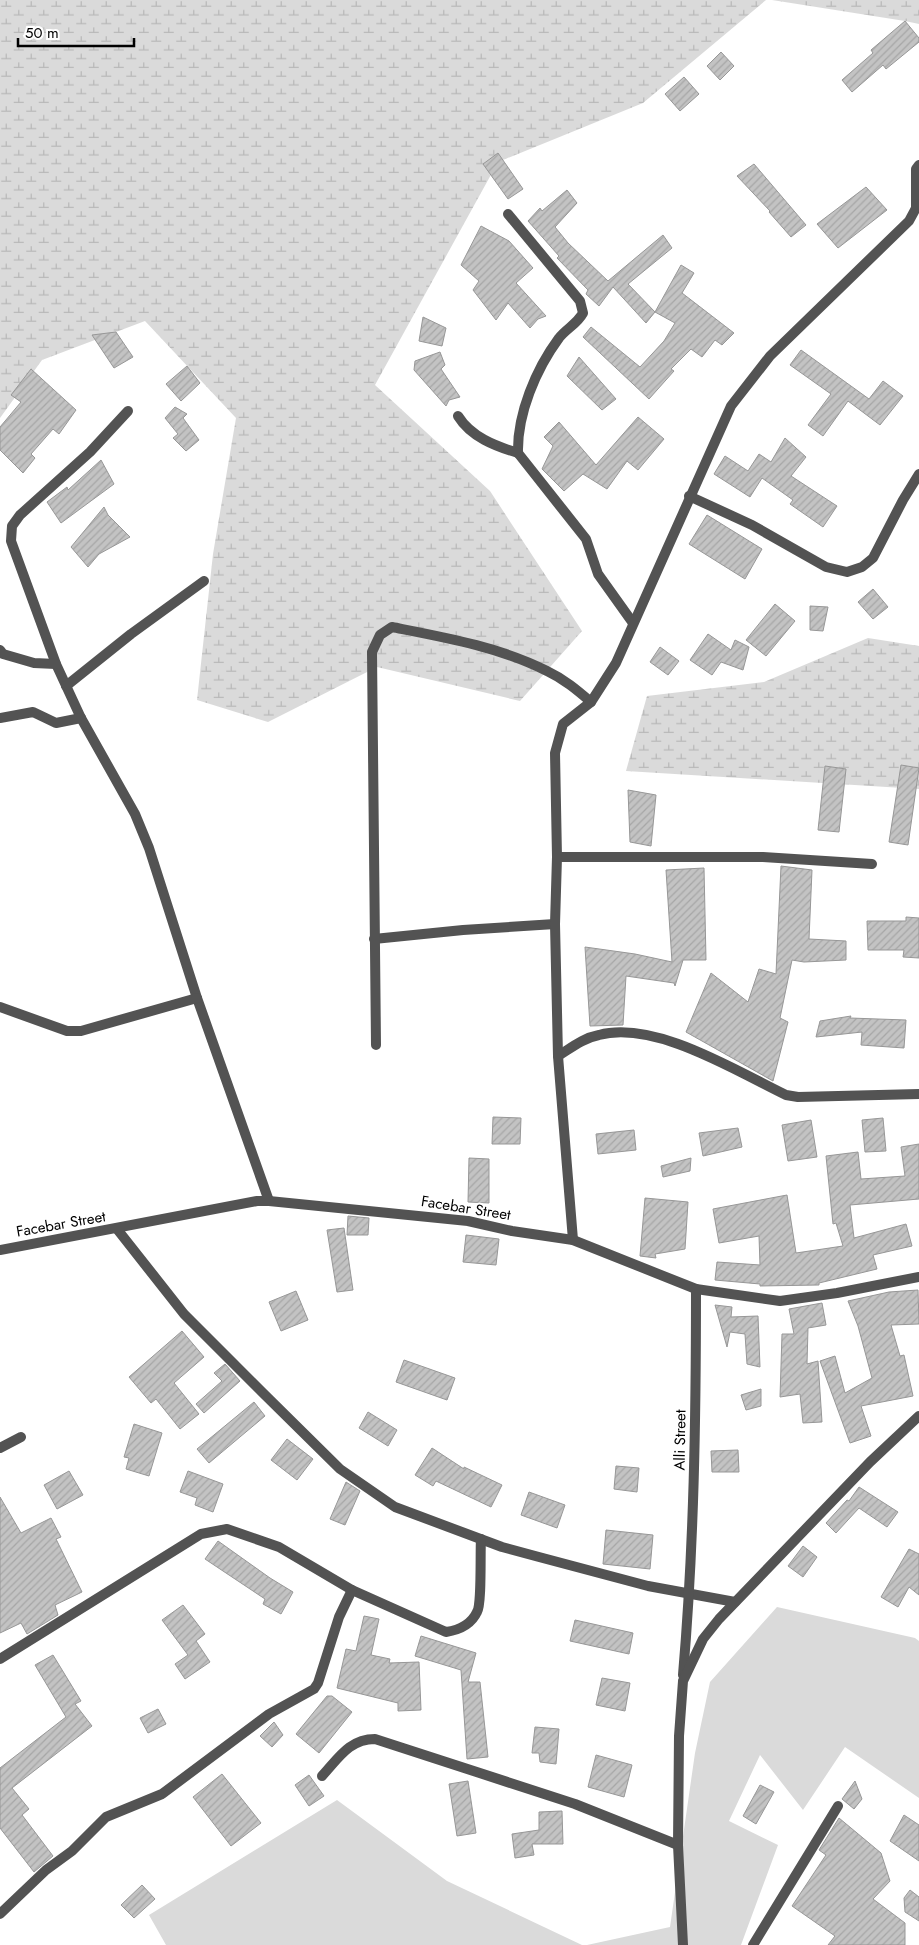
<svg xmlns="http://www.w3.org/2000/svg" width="919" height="1945" viewBox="0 0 919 1945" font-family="Jost,sans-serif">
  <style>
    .green { fill: #dadada }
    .wetland { fill: url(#wetland-marsh) }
    .building { fill: url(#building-hatch); stroke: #979797 }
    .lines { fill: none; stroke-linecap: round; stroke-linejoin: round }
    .minor { stroke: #535353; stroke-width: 10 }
    .labels { text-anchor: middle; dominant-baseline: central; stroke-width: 4; stroke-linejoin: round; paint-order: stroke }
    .street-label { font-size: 15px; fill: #000; stroke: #fff }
  </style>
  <defs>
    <pattern id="wetland-marsh" width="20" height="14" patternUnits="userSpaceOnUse" patternTransform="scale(1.25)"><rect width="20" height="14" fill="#dadada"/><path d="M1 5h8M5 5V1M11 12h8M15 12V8" fill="none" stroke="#b9b9b9"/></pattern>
    <pattern id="building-hatch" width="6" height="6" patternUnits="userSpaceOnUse" patternTransform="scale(1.25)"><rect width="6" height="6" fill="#c3c3c3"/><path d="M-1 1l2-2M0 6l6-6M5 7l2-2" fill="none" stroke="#a6a6a6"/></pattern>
  </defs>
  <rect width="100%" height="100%" fill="#fff"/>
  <g class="green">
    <path d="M777,1607L915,1638L919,1641V1798L845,1747L803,1810L760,1755L729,1821L778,1845L741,1945H587L670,1927L695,1753L710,1682Z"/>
    <path d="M337,1800L447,1881L582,1945H166L149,1915Z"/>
  </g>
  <g class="wetland">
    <path d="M0,0H766L643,103L498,162L375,385L490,491L582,631L520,701L377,667L268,722L197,700L213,554L236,418L145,321L42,360L0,418Z"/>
    <path d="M772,0H919V24L905,21Z"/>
    <path d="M868,638L919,646V789L626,771L647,696L764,682Z"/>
  </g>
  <g class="building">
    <path d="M905,21L919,38V42L886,69L883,65L852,92L842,80L873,53L871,50Z"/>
    <path d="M721,52L734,66L720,80L707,66Z"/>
    <path d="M684,77L699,94L680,111L665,94Z"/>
    <path d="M498,153L523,189L508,199L483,164Z"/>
    <path d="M754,164L806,225L791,237L769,212L770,211L737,176Z"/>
    <path d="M866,187L887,210L838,248L817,224Z"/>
    <path d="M567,190L577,203L555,227L568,243L608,281L663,235L672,248L628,284L655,312L646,323L613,287L599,306L586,294L588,290L557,258L559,256L528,221L540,208L542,211Z"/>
    <path d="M481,226L509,241L533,268L516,283L546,316L538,319L530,328L508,303L496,320L473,290L479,281L461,265Z"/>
    <path d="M681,265L694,273L682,293L734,333L722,345L715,340L702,357L691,349L671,369L674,371L649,399L583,337L591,327L640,367L664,341L675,323L655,312Z"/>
    <path d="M423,317L446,328L442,346L419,341Z"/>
    <path d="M116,332L133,357L114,368L92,335Z"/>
    <path d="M801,350L869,399L883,381L903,396L880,425L848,401L823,436L808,425L831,394L790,365Z"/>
    <path d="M440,352L445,365L441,369L460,397L449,400L446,406L414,370L415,361Z"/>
    <path d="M579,357L616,399L602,410L567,376Z"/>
    <path d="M187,366L200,383L181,401L166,384Z"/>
    <path d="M31,369L76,410L59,434L53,429L31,454L35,458L23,473L0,450V427L21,402L11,395Z"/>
    <path d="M175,407L187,414L183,418L199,440L186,451L173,438L178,434L165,418Z"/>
    <path d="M638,417L664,439L638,470L627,461L607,489L583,474L564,491L542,469L553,446L544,437L559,422L596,465Z"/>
    <path d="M785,438L806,457L791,476L837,506L823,527L790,504L793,500L762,478L750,497L714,474L725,456L748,471L759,454L771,462Z"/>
    <path d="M101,460L114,484L61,523L47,502L67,487L68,490Z"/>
    <path d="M104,507L108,515L130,537L99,554L88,567L71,547Z"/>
    <path d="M707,515L762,549L745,579L689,544Z"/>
    <path d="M873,589L888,607L873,619L858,602Z"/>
    <path d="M775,604L795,621L766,656L746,640Z"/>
    <path d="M810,606L828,607L823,631L810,630Z"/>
    <path d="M708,634L731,650L735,640L749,647L743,670L721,662L712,675L690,660Z"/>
    <path d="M660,647L679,661L668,675L650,662Z"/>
    <path d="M901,765L919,768L908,845L889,842Z"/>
    <path d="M825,766L846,769L839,832L818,830Z"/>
    <path d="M628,790L656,795L651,846L630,842Z"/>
    <path d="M781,866L812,870L809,939L846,941V960L804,962L792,960L780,1018L788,1022L773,1081L686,1032L711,973L748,1002L759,969L776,974Z"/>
    <path d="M704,868L706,960H683L675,986L674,983L626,976L623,1025L590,1026L585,947L635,954L672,962L666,870Z"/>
    <path d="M906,917L919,918V958L903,957L904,950H868L867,921H906Z"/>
    <path d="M851,1016L850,1018L906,1020L904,1048L861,1045L862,1032L816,1037L820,1021Z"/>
    <path d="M493,1117L521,1118L520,1144H492Z"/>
    <path d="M883,1118L886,1151L865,1152L862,1120Z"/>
    <path d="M811,1120L817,1157L788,1161L782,1125Z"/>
    <path d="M738,1128L742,1147L703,1156L699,1133Z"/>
    <path d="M634,1130L636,1150L598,1154L596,1134Z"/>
    <path d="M919,1144V1199L850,1205L854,1238L906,1224L912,1246L873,1255L877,1269L819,1283V1285L760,1286V1284L715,1280L717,1262L760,1265L759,1236L719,1243L713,1209L787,1195L796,1253L843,1246L836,1223L833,1224L826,1156L858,1152L861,1179L905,1176L901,1147Z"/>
    <path d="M469,1158L489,1159V1203L468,1202Z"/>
    <path d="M691,1158L690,1171L663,1177L661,1166Z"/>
    <path d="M645,1198L688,1202L685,1249L655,1254L656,1258L640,1256Z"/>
    <path d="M348,1216L369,1218L368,1235H347Z"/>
    <path d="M344,1228L353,1290L337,1292L327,1230Z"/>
    <path d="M466,1235L499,1239L496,1265L463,1262Z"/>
    <path d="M918,1290L919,1324L891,1325L900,1356L904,1355L913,1396L861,1406L871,1436L850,1443L820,1361L835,1356L845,1393L872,1378L858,1326L848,1301L889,1292Z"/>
    <path d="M296,1291L308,1320L281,1331L269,1302Z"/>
    <path d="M822,1303L826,1325L808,1328L807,1364L818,1361L822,1422L803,1423L800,1394L780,1397L782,1334H794L789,1309Z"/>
    <path d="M715,1305L732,1307L731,1317L758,1316L760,1367L747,1364L745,1334L730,1332L727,1347Z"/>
    <path d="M182,1331L204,1357L174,1383L199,1414L180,1429L156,1399L151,1403L129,1377Z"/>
    <path d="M404,1360L455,1378L447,1400L396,1382Z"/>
    <path d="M225,1364L240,1381L204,1413L196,1404L222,1381L214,1373Z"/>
    <path d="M761,1389V1406L746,1410L741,1395Z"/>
    <path d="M254,1402L265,1416L209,1463L197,1449Z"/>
    <path d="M368,1412L397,1430L388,1446L359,1428Z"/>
    <path d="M134,1424L162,1433L149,1476L126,1469L129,1458L124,1457Z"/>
    <path d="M287,1439L313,1459L297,1480L271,1460Z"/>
    <path d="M432,1448L464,1469V1467L502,1485L491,1507L436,1481L433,1486L415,1475Z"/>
    <path d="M738,1450L739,1472H712L711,1451Z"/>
    <path d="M616,1466L639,1468L637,1492L614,1489Z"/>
    <path d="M69,1471L83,1495L57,1509L44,1485Z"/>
    <path d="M188,1471L223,1484L213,1512L195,1505L197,1498L180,1492Z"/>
    <path d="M346,1482L360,1491L345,1525L330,1519Z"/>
    <path d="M859,1487L898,1512L887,1527L859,1508L836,1533L826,1523L847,1500L849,1501Z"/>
    <path d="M529,1492L565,1505L557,1528L521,1515Z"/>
    <path d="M0,1497L21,1533L51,1518L61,1537L56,1539L82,1592L55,1605L58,1615L27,1634L21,1623L0,1633Z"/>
    <path d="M606,1530L653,1535L650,1569L603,1564Z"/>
    <path d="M218,1541L270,1578L293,1592L281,1614L263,1604L265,1599L205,1559Z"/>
    <path d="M803,1546L817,1557L803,1577L788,1566Z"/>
    <path d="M909,1549L919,1554V1595L909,1587L898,1607L881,1597Z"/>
    <path d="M183,1605L205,1634L196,1641L210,1662L185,1679L175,1664L188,1655L162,1620Z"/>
    <path d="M364,1616L379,1619L371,1655L390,1659L389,1663L419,1662L421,1710L398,1711V1703L337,1688L346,1649L356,1651Z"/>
    <path d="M575,1620L633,1633L629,1654L570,1641Z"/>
    <path d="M421,1636L476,1653L468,1682H480L488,1757L467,1759L461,1670L415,1656Z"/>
    <path d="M53,1655L81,1701L75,1704L92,1726L12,1788L29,1809L22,1815L53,1856L34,1872L0,1828V1768L66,1717L35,1665Z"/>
    <path d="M602,1678L630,1683L625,1711L596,1705Z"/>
    <path d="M327,1696H332L352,1712L319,1753L296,1734Z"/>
    <path d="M158,1709L166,1724L148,1733L140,1718Z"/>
    <path d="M274,1722L283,1735L272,1747L260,1736Z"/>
    <path d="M535,1727L559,1729L556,1764L540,1762L539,1753H532Z"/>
    <path d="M596,1755L632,1765L624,1797L588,1787Z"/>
    <path d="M222,1774L261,1823L231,1846L193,1797Z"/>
    <path d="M309,1775L324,1796L309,1806L295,1785Z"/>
    <path d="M468,1781L476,1833L457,1836L449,1784Z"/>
    <path d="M855,1781L862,1799L854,1809L842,1799Z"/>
    <path d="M760,1785L774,1792L756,1824L743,1816Z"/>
    <path d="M562,1811L563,1844H532L534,1855L515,1858L512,1834L539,1830V1812Z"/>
    <path d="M904,1815L919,1825V1861L890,1841Z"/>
    <path d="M839,1818L881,1853L890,1881L873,1899L905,1923V1945H828L835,1936L792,1906L826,1855L819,1850Z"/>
    <path d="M142,1885L155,1899L134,1918L121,1905Z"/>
    <path d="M910,1890L919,1897V1921L905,1912L904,1898Z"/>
  </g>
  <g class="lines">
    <g class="minor">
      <path d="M508,214L580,301L583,313C577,324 567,328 559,338C536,369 517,414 518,453L586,539L598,574L633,623"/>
      <path d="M128,411L90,452L20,515L12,526L11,541L56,664L81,718L135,814L149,848L197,998L269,1201"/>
      <path d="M458,416C471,437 495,446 518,453"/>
      <path d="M689,496L752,525L826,567L847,572L862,567L873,558L903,500L919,474"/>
      <path d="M0,650L3,654L34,663L56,664"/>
      <path d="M66,686L131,634L204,581"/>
      <path d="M0,718L33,712L56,723L81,718"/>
      <path d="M557,857H763L872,864"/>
      <path d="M374,939L463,930L555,924"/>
      <path d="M0,1007L67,1031H81L197,998"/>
      <path d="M376,1045L372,652L380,635L392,627C443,637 500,647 547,671C564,679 577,690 591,702"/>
      <path d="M558,1056C571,1048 583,1038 599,1035C655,1020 736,1071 786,1095L798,1097L919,1094"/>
      <path d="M117,1229L184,1314L263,1393L340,1469L395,1507L502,1547L539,1557L648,1586L735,1602"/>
      <path d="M573,1240L558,1056L555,924L557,857L555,753L563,724L591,702L616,663L731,406L770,356L909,221L916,208V169L919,165"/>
      <path d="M0,1250L257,1201H269L468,1221L512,1231L573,1240L696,1289L780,1301L837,1293L919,1277"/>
      <path d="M0,1448L21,1437"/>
      <path d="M0,1659L201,1534L227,1529L279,1547L352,1590L446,1632C459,1630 471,1625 477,1612C482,1604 480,1552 481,1539"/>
      <path d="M683,1675C694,1546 696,1418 696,1289"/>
      <path d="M322,1776C338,1759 349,1739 375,1739L575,1804L678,1845"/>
      <path d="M0,1914L46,1870L72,1851L106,1817L162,1794L269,1714L314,1689L318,1683L339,1617L352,1590"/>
      <path d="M683,1945L678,1845L679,1736L683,1681L703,1639L719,1619L870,1462L919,1416"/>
      <path d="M753,1945L838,1806"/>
    </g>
  </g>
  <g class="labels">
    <g class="street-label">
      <text transform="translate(466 1208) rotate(9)">Facebar Street</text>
      <text transform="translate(61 1224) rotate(-10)">Facebar Street</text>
      <text transform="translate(680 1440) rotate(-89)">Alli Street</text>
    </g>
  </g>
  <path d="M18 38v8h116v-8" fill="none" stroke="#000000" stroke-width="2.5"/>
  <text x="25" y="38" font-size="15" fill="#000000" stroke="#ffffff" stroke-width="4" paint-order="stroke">50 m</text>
</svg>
